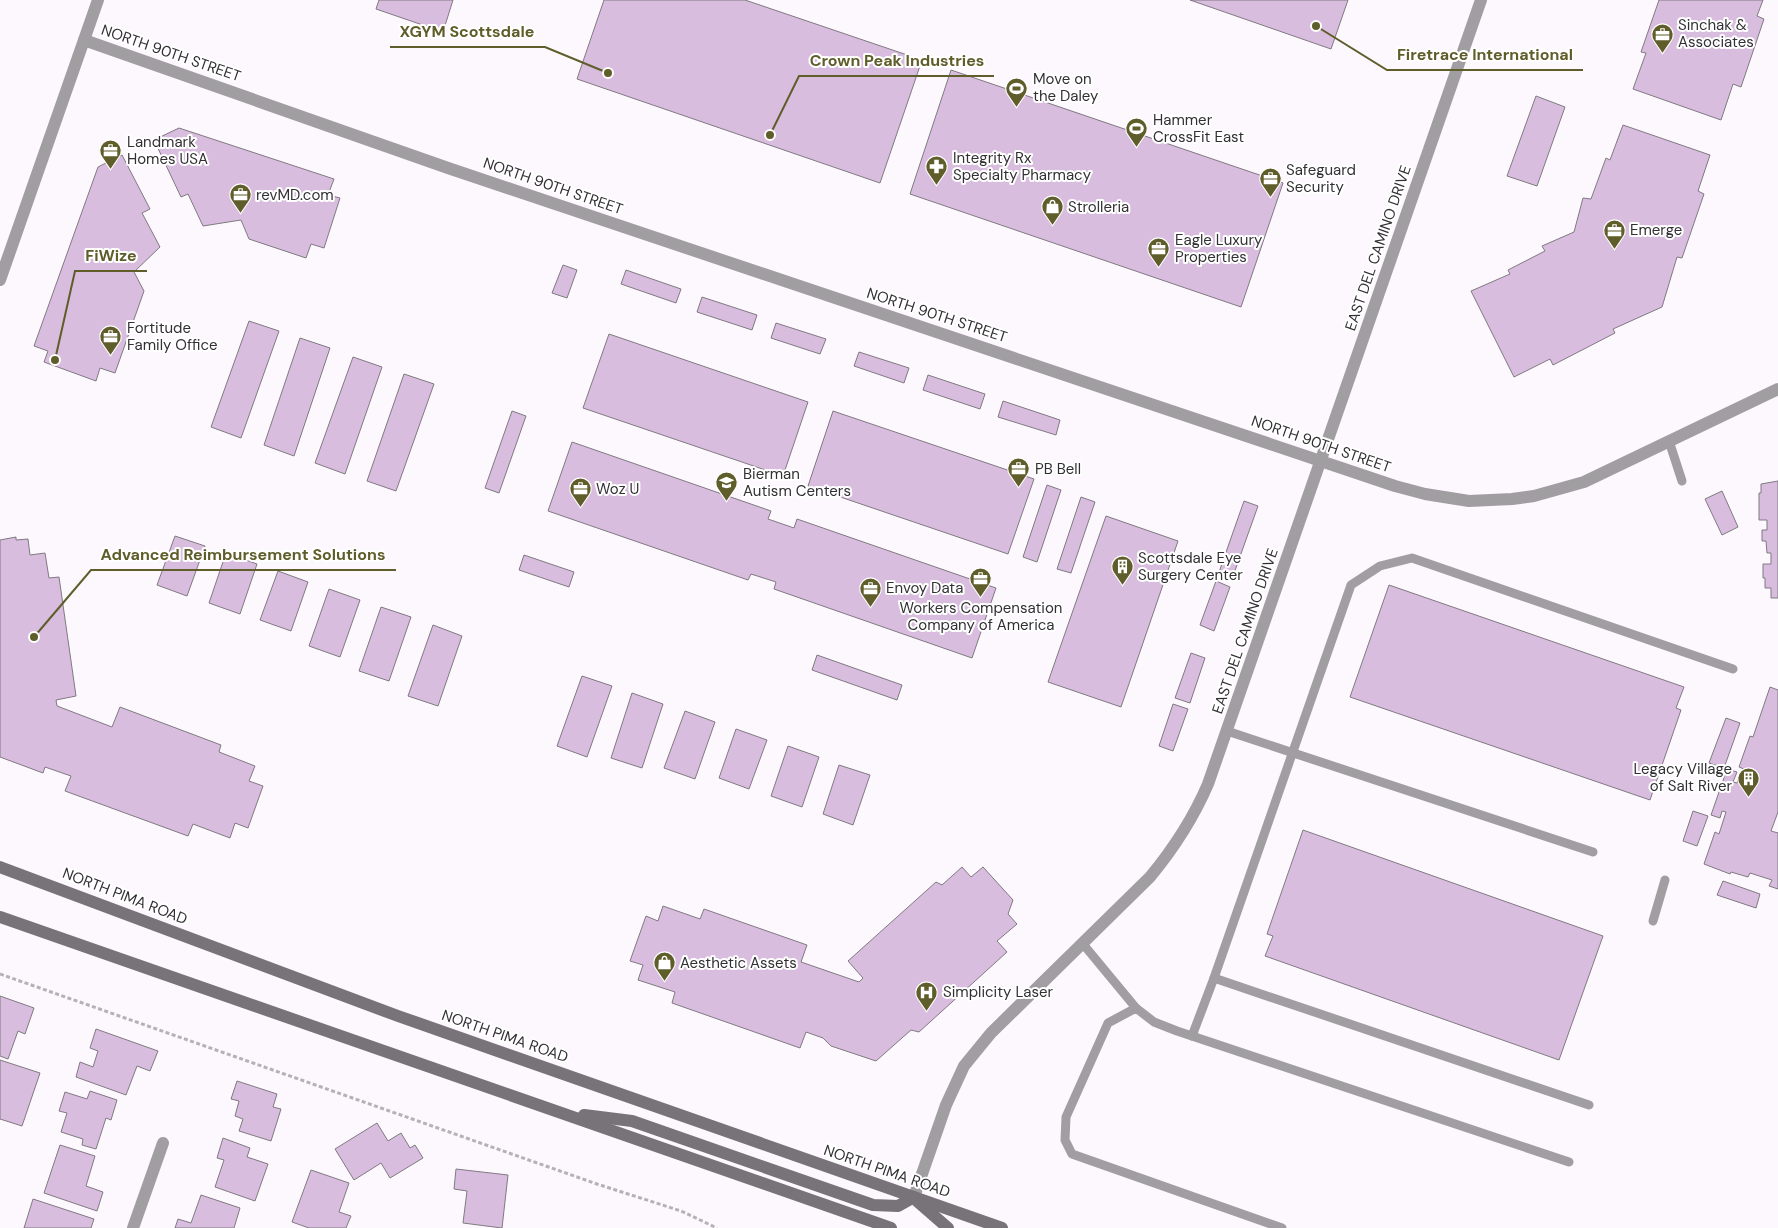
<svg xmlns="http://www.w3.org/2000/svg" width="1778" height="1228" viewBox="0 0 1778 1228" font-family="'DM Sans',sans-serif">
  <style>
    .building { fill: #d8bddf; stroke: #807a81 }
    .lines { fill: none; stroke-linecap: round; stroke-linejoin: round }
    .path { stroke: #b5b1b6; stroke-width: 3; stroke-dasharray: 4 2.5; stroke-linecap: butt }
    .service { stroke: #a19ea2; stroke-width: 9 }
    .minor { stroke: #a19ea2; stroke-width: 12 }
    .secondary { stroke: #777378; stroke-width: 12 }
    .labels { text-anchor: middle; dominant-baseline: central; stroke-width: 4; stroke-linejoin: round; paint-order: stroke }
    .poi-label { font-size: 15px; fill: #323033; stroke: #fff; text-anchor: start }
    .street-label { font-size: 15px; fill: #323033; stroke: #fff }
    .leader { fill: none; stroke: #5f5d2a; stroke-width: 2 }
    .callout-dot { fill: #5f5d2a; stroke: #fff; stroke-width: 2 }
    .callout-label { font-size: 16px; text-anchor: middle; font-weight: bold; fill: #5f5d2a; stroke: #fff; stroke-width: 4; stroke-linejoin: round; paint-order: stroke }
  </style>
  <rect width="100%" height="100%" fill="#fdf7fe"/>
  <g class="building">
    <path d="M379,0H453L443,32L376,9Z"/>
    <path d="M604,0H745L922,60L880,183L577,79Z"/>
    <path d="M1190,0H1348L1331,49Z"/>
    <path d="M1659,0H1763L1757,16L1764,19L1741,87L1733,84L1721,120L1633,89L1646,53L1641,52Z"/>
    <path d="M951,70L1283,183L1241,307L910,194Z"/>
    <path d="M1536,96L1565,107L1537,186L1507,176Z"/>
    <path d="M1623,125L1710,155L1698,191L1704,194L1682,258L1677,257L1662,307L1613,329L1615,333L1553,365L1550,359L1514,377L1471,291L1510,274L1508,270L1545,251L1542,246L1574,232L1583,198L1591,199L1606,158L1610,160Z"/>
    <path d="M179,128L334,179L328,195L340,198L324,248L311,244L306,258L249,239L241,220L203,226L188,194L181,197L154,140Z"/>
    <path d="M122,155L150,209L142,213L160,247L134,272L144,291L115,373L100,368L96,381L44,362L48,351L34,346L98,167Z"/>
    <path d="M563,265L577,270L567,298L552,293Z"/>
    <path d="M626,270L681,289L676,303L621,284Z"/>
    <path d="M702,297L757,315L752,330L697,312Z"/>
    <path d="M249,321L279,331L241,438L211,427Z"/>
    <path d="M776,323L826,339L820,354L771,338Z"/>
    <path d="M609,334L808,402L783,476L583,408Z"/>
    <path d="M300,338L330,348L294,456L264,445Z"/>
    <path d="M859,352L909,368L904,383L854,366Z"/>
    <path d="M353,357L382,367L345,474L315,463Z"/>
    <path d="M404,374L434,384L396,491L367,481Z"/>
    <path d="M928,375L985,394L980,409L923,390Z"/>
    <path d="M1003,401L1060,420L1056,435L998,417Z"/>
    <path d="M512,411L526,416L499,493L485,488Z"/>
    <path d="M833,411L1034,479L1008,554L808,486Z"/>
    <path d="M572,442L771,511L768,519L794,528L797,519L996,588L972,658L774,589L776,582L751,574L748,580L548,511Z"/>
    <path d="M1778,481V598H1771V588H1765V578H1763V564H1771V553H1767L1766,541H1762V530H1767V520H1759V493H1761V484Z"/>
    <path d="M1047,485L1061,490L1037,562L1023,557Z"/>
    <path d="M1722,491L1738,527L1722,535L1705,499Z"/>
    <path d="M1081,497L1095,502L1071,573L1057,569Z"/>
    <path d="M1244,501L1258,506L1232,579L1218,575Z"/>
    <path d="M1106,516L1178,541L1121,707L1048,682Z"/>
    <path d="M175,536L205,546L187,596L157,585Z"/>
    <path d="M16,537V540L28,539L30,555L45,553L49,578L59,577L76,696L56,700L57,706L112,727L120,707L221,745L219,752L255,766L249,781L263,786L248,828L235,823L230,838L193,824L188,836L65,791L71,776L45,767L43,773L0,757V540Z"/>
    <path d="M226,553L257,564L240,614L209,603Z"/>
    <path d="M524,555L574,572L569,587L519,570Z"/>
    <path d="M278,571L308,582L291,631L260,620Z"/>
    <path d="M1216,581L1230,587L1214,631L1200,625Z"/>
    <path d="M1389,585L1684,687L1676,708L1681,710L1650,800L1350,697Z"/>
    <path d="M329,589L360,600L340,657L309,646Z"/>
    <path d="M381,607L411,617L389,681L359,671Z"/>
    <path d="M433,625L462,636L438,706L408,696Z"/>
    <path d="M1191,653L1205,658L1190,703L1175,698Z"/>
    <path d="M817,655L902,685L897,700L812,670Z"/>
    <path d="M582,676L612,686L587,757L557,746Z"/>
    <path d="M1770,687L1778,690V812L1771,831L1778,833V889L1769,886L1772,880L1750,873L1748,877L1731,872L1730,874L1704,864L1715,832L1719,834L1726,812L1722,811L1720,818L1711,815L1727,769L1737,772L1733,782L1737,783L1741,772H1743L1744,769L1739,767L1750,736L1753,737Z"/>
    <path d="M632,693L663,704L642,768L611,758Z"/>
    <path d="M1173,704L1188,709L1173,751L1159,746Z"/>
    <path d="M685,711L715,722L695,779L664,768Z"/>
    <path d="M1726,718L1740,723L1724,768L1709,763Z"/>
    <path d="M736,729L767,740L749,789L719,778Z"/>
    <path d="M788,746L819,757L802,807L771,796Z"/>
    <path d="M839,765L870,775L853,825L823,814Z"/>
    <path d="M1693,811L1708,816L1697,846L1683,841Z"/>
    <path d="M1303,830L1603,936L1559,1060L1265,956L1273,936L1267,934Z"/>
    <path d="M962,867L971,877L983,867L1013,900L1008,914L1017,924L997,941L1007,952L919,1032L911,1030L876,1061L831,1046L823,1038L806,1032L800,1048L672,1003L675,992L638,980L643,965L630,961L646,916L658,921L663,906L700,919L704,909L807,945L801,962L859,982L863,978L848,961L936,882L942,885Z"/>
    <path d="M1723,881L1760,894L1756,908L1717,895Z"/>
    <path d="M0,996L34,1008L25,1034L18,1031L8,1059L0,1056Z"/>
    <path d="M96,1029L158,1051L150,1071L137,1066L126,1095L76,1077L80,1062L93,1067L98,1051L90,1048Z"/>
    <path d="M0,1060L40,1073L22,1126L0,1119Z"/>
    <path d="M237,1081L277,1094L273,1107L281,1109L271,1141L239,1131L243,1119L235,1116L239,1101L231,1099Z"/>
    <path d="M90,1091L117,1100L111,1120L106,1118L96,1149L82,1145L83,1139L61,1132L67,1113L59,1111L65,1092L87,1099Z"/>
    <path d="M377,1123L388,1141L401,1133L410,1148L415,1145L423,1158L390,1178L381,1163L354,1180L335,1149Z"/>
    <path d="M223,1138L250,1148L247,1157L268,1164L255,1201L215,1187L224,1160L217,1158Z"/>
    <path d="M60,1145L95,1156L86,1186L103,1192L97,1211L44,1193Z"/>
    <path d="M456,1169L508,1175L502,1228L463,1223L467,1191L454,1189Z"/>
    <path d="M311,1170L349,1183L339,1212L351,1216L346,1228H309L292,1222Z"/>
    <path d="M201,1195L240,1208L234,1228H175L178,1219L191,1223Z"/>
    <path d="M33,1199L94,1219L91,1228H24Z"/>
  </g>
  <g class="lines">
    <path class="path" d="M0,974L597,1184L681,1211L717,1228"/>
    <g class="service">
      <path d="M1669,441L1682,481"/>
      <path d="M1227,731L1593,852"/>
      <path d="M1653,921L1665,880"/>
      <path d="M1083,944L1136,1008"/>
      <path d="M1192,1036L1214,978"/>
      <path d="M1589,1105L1214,978L1351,585L1380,566L1412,558L1733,669"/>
      <path d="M1282,1228L1072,1154L1065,1140L1066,1117L1108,1023L1136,1008L1154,1022L1177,1031L1569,1162"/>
    </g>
    <g class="minor">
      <path d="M84,40L448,168L1395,486L1425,494L1469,501L1512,499L1534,496L1584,482L1778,389"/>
      <path d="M0,280L98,0"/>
      <path d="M914,1197L946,1105L964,1066L991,1033L1150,877C1174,848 1193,819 1208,784L1481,0"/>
      <path d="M133,1228L163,1143"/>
    </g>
    <g class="secondary">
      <path d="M0,867L398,1016L1002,1228"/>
      <path d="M0,917L891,1228"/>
      <path d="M584,1115L632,1121L873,1205L898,1206L914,1197"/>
      <path d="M917,1201L948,1228"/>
    </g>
  </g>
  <defs>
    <symbol id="office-pin" viewBox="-11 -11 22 30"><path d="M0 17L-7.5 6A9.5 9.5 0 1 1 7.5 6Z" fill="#5f5d2a" stroke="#fff"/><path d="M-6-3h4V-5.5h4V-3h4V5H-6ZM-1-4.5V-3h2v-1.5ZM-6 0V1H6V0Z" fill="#fff"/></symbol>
    <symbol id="stadium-pin" viewBox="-11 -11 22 30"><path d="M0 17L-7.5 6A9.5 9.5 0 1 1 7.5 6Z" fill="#5f5d2a" stroke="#fff"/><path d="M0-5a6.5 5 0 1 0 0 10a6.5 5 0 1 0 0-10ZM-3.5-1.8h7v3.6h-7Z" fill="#fff"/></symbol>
    <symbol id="pharmacy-pin" viewBox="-11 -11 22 30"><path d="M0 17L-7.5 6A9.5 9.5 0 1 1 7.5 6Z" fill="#5f5d2a" stroke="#fff"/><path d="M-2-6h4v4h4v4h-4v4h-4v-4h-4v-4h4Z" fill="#fff"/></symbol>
    <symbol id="shop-pin" viewBox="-11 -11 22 30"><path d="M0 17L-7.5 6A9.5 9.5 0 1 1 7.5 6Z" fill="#5f5d2a" stroke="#fff"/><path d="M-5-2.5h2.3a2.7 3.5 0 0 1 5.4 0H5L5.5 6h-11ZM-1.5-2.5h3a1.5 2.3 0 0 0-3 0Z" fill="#fff"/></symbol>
    <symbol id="school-pin" viewBox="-11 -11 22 30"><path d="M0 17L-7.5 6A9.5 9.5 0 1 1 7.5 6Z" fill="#5f5d2a" stroke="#fff"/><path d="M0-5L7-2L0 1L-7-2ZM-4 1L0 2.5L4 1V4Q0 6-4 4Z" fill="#fff"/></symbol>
    <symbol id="building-pin" viewBox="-11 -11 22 30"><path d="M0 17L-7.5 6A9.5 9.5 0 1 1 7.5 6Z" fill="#5f5d2a" stroke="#fff"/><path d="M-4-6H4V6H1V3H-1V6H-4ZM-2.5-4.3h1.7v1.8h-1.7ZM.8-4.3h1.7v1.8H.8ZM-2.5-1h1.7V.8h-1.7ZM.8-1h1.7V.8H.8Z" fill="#fff"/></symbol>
    <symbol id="hospital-pin" viewBox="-11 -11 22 30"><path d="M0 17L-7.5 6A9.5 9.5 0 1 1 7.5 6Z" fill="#5f5d2a" stroke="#fff"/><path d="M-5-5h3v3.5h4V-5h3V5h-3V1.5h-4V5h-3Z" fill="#fff"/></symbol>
  </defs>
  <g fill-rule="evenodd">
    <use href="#office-pin" x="1650" y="22" width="25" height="34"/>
    <use href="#stadium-pin" x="1004" y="76" width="25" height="34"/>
    <use href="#stadium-pin" x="1124" y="116" width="25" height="34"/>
    <use href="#office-pin" x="98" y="138" width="25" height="34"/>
    <use href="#pharmacy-pin" x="924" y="154" width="25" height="34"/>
    <use href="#office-pin" x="1258" y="166" width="25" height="34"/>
    <use href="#office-pin" x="228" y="182" width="25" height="34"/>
    <use href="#shop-pin" x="1040" y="194" width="25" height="34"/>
    <use href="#office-pin" x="1602" y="218" width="25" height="34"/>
    <use href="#office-pin" x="1146" y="236" width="25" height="34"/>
    <use href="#office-pin" x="98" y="324" width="25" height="34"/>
    <use href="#office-pin" x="1006" y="456" width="25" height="34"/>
    <use href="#school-pin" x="714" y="470" width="25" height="34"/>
    <use href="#office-pin" x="568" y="476" width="25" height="34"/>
    <use href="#building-pin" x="1110" y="554" width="25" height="34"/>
    <use href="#office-pin" x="968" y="566" width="25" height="34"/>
    <use href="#office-pin" x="858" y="576" width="25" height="34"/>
    <use href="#building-pin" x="1736" y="766" width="25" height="34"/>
    <use href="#shop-pin" x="652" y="950" width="25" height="34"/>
    <use href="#hospital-pin" x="914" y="980" width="25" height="34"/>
  </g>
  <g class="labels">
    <g class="poi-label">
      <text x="1678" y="25">Sinchak &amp;<tspan x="1678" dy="17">Associates</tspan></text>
      <text x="1033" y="79">Move on<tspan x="1033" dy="17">the Daley</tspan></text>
      <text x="1153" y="120">Hammer<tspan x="1153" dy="17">CrossFit East</tspan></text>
      <text x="127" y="142">Landmark<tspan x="127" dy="17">Homes USA</tspan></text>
      <text x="953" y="158">Integrity Rx<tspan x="953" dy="17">Specialty Pharmacy</tspan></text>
      <text x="1286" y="170">Safeguard<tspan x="1286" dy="17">Security</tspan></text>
      <text x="256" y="195">revMD.com</text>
      <text x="1068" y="207">Strolleria</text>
      <text x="1630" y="230">Emerge</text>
      <text x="1175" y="240">Eagle Luxury<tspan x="1175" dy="17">Properties</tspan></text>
      <text x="127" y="328">Fortitude<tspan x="127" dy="17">Family Office</tspan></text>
      <text x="1035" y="469">PB Bell</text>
      <text x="743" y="474">Bierman<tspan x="743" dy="17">Autism Centers</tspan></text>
      <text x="596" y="489">Woz U</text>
      <text x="1138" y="558">Scottsdale Eye<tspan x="1138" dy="17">Surgery Center</tspan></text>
      <text x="886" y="588">Envoy Data</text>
      <text x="981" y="608" text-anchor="middle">Workers Compensation<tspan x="981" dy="17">Company of America</tspan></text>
      <text x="1732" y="769" text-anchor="end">Legacy Village<tspan x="1732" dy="17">of Salt River</tspan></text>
      <text x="680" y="963">Aesthetic Assets</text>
      <text x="943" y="992">Simplicity Laser</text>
    </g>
    <g class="street-label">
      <text transform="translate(171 53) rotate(19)">NORTH 90TH STREET</text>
      <text transform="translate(553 186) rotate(19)">NORTH 90TH STREET</text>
      <text transform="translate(1378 248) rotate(-71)">EAST DEL CAMINO DRIVE</text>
      <text transform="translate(937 315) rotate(18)">NORTH 90TH STREET</text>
      <text transform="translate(1321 444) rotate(19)">NORTH 90TH STREET</text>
      <text transform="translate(1245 631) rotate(-71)">EAST DEL CAMINO DRIVE</text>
      <text transform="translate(125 896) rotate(21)">NORTH PIMA ROAD</text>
      <text transform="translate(505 1036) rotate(19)">NORTH PIMA ROAD</text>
      <text transform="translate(887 1171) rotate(19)">NORTH PIMA ROAD</text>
    </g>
  </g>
  <path class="leader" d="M608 73L545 47H390M1316 26L1387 70H1583M770 135L799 76H994M55 360L75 271H147M34 637L91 570H396"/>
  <g class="callout-dot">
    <circle cx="608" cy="73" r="5"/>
    <circle cx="1316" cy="26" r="5"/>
    <circle cx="770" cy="135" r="5"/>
    <circle cx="55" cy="360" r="5"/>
    <circle cx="34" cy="637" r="5"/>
  </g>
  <g class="callout-label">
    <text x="467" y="37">XGYM Scottsdale</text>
    <text x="1485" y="60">Firetrace International</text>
    <text x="897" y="66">Crown Peak Industries</text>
    <text x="111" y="261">FiWize</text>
    <text x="243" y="560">Advanced Reimbursement Solutions</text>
  </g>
</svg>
